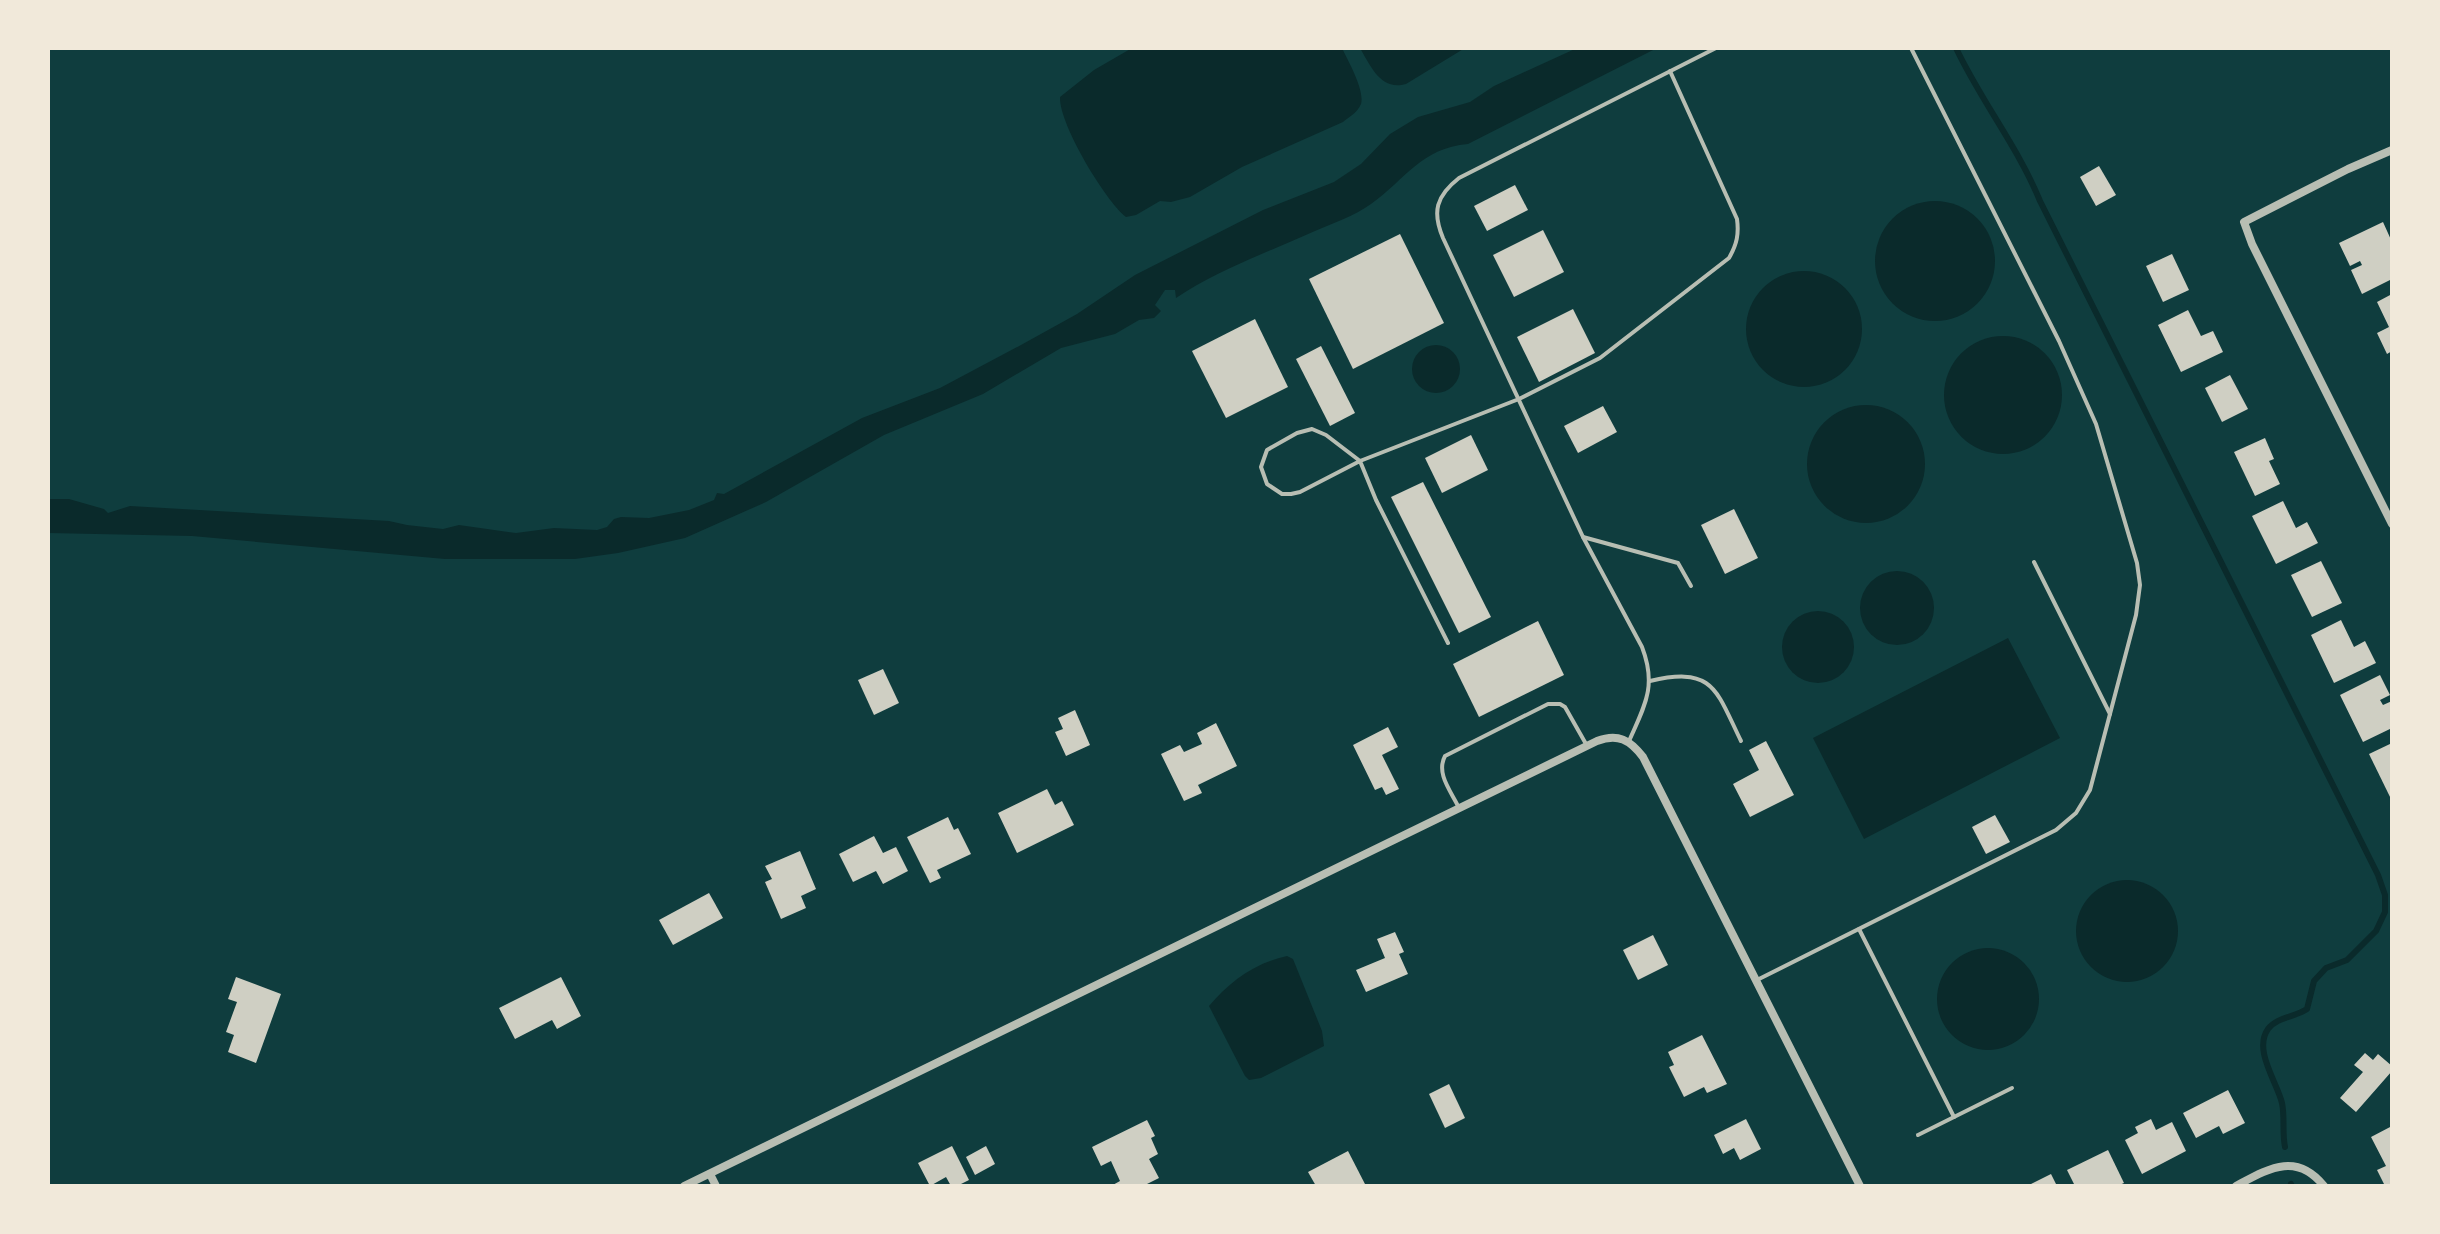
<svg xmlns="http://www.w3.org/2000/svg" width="2440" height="1234" viewBox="0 0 2440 1234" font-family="'DejaVu Sans',sans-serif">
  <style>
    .water { fill: #0a2a2b }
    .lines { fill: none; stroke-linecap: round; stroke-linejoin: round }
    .stream { stroke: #0a2a2b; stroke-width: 6 }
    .building { fill: #cfcfc3 }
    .service { stroke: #b8beb3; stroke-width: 4 }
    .minor { stroke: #b8beb3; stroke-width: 8 }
  </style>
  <rect width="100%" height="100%" fill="#0f3d3e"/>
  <g class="water">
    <path d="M1132,48H1342C1348,61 1365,90 1361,104C1358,112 1349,117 1343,122L1242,167L1190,197L1171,202L1160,201L1136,215L1126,217C1105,200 1059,124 1060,97L1094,70Z"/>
    <path d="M1360,48H1465L1406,84C1381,91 1371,67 1360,48Z"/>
    <path d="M1577,48H1657L1468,144C1421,148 1406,179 1371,204C1354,216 1334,223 1315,231C1269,252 1219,269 1176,298L1175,290H1165L1155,305L1161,311L1154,318L1139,320L1115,334L1061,348L983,394L884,435L766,502L685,538L618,553L575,559H445L192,536L48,533V499H69L104,509L108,513L130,506L389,521L407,525L443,529L459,525L516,533L554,528L597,530L607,527L614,519L621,517L649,518L689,510L714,500L717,493L724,494L862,418L940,388L1021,345L1077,314L1135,275L1263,210L1334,182L1361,164L1390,134L1418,117L1470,102L1494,86Z"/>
    <circle cx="1935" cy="261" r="60"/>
    <circle cx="1804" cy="329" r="58"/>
    <circle cx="2003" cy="395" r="59"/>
    <circle cx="1436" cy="369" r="24"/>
    <circle cx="1866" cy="464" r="59"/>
    <circle cx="1897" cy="608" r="37"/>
    <circle cx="1818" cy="647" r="36"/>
    <path d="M2008,638L2060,738L1864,839L1813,738Z"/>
    <circle cx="2127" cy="931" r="51"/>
    <circle cx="1988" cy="999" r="51"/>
    <path d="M1287,956L1293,959L1322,1031L1324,1046L1261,1078L1249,1080L1245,1076L1209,1006C1230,981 1255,963 1287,956Z"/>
  </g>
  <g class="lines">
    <g class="stream">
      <path d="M1956,48C1981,101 2018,147 2040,201L2378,875L2385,895V912L2376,931L2347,960L2326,968L2314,981L2307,1009C2295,1017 2277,1017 2268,1029C2253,1050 2277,1082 2282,1103C2285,1117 2282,1133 2285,1147"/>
      <path d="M2291,1184L2292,1186"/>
    </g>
  </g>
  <g class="building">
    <path d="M2099,166L2116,195L2096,206L2080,177Z"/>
    <path d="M1515,185L1528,210L1487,231L1474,206Z"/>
    <path d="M2383,222L2392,242V279L2362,294L2351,270L2362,265L2360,261L2350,266L2339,243Z"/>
    <path d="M1543,230L1564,272L1514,297L1493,255Z"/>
    <path d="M1400,234L1444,323L1353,369L1309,279Z"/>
    <path d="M2172,254L2189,290L2163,302L2146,266Z"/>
    <path d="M2392,294V351L2387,354L2377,333L2389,327L2377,302Z"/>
    <path d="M1573,309L1595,353L1539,382L1517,337Z"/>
    <path d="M2188,310L2201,336L2213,331L2223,352L2181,372L2158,325Z"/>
    <path d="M1255,319L1288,387L1226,418L1192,351Z"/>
    <path d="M1321,346L1355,413L1330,426L1296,359Z"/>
    <path d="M2230,375L2248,409L2222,422L2205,388Z"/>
    <path d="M1603,406L1617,432L1578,453L1564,426Z"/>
    <path d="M1471,435L1488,470L1442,493L1425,458Z"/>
    <path d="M2265,438L2274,459L2269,461L2280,484L2255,496L2234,452Z"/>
    <path d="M1423,482L1491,617L1459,633L1391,497Z"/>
    <path d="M2283,501L2296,528L2307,522L2318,543L2276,564L2252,516Z"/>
    <path d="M1734,509L1758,558L1725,574L1701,525Z"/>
    <path d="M2321,561L2342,603L2312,617L2291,575Z"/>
    <path d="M2341,620L2354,647L2365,641L2376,663L2334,683L2311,635Z"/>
    <path d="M1538,621L1564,675L1479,717L1453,664Z"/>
    <path d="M883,669L899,703L874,715L858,680Z"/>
    <path d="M2380,675L2390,695L2380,700L2383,705L2392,701V728L2363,742L2340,695Z"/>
    <path d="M1075,710L1090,745L1066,756L1055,732L1063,729L1058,718Z"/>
    <path d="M1216,723L1237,766L1198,785L1202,793L1184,801L1161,754L1180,745L1184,752L1202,744L1197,733Z"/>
    <path d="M1388,727L1398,747L1382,755L1399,789L1386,795L1382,787L1375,790L1353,745Z"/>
    <path d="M1766,741L1794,795L1750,817L1733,784L1759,770L1749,750Z"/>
    <path d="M2392,743V801L2369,754Z"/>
    <path d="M1047,789L1055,805L1062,801L1074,825L1017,853L998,813Z"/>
    <path d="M1995,815L2010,842L1986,854L1972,827Z"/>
    <path d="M948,817L954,830L958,828L971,854L937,870L941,878L930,883L907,837Z"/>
    <path d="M874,836L883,853L896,847L908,871L883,884L876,871L853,882L839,854Z"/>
    <path d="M800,851L816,889L801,896L806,908L781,919L765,882L772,879L765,866Z"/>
    <path d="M709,893L723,918L673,945L659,920Z"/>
    <path d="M1395,932L1404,952L1399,954L1408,974L1366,992L1356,970L1385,958L1377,939Z"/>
    <path d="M1653,935L1668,965L1638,980L1623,950Z"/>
    <path d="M236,977L281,994L256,1063L228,1052L234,1035L226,1032L237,1002L228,999Z"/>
    <path d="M561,977L581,1016L557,1029L552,1020L515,1039L499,1008Z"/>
    <path d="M1702,1035L1727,1084L1707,1093L1704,1087L1684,1097L1669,1067L1674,1065L1668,1052Z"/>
    <path d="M2365,1053L2373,1060L2378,1054L2392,1066V1071L2356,1112L2340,1098L2363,1072L2354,1065Z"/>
    <path d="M1449,1084L1465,1118L1445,1128L1429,1094Z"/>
    <path d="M2228,1090L2245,1123L2223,1134L2219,1126L2196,1138L2183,1113Z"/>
    <path d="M1746,1119L1761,1149L1740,1160L1734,1148L1723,1154L1714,1135Z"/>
    <path d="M2151,1119L2156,1130L2172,1122L2186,1151L2142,1174L2125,1140L2138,1133L2135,1127Z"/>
    <path d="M1147,1120L1155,1136L1151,1138L1158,1154L1149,1159L1159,1178L1147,1184L1148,1186H1111L1120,1181L1111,1161L1101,1166L1092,1147Z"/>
    <path d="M2392,1126V1185L2385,1186L2377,1170L2386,1166L2371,1137Z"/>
    <path d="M952,1146L969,1180L957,1186H951L946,1177L930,1186L918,1163Z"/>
    <path d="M986,1146L995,1164L975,1175L966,1157Z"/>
    <path d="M2108,1150L2124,1183L2117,1186H2075L2067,1170Z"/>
    <path d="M1348,1151L1366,1186H1316L1308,1172Z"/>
    <path d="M2051,1174L2057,1186H2027Z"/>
  </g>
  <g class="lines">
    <g class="service">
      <path d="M1583,537L1678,563L1691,586"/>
      <path d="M2034,562L2110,714"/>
      <path d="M1448,643L1376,500L1360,461L1326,435L1312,429L1297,433L1267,450L1261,467L1267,484L1282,494H1291L1300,492L1360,461L1519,399L1600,358L1729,258C1737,244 1739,234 1737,219L1670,71"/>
      <path d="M1650,681C1714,666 1716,690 1741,741"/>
      <path d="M1629,741C1645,705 1657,686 1642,647L1583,537L1443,238C1432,212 1436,196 1459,178L1716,48"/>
      <path d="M1458,806C1450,790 1436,773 1445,756L1548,704H1560L1565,707L1586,744"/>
      <path d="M1859,929L1954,1117"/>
      <path d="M1757,980L2056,830L2076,813L2090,790L2136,615L2140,585L2137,563L2096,424L2059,341L1911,48"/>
      <path d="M1918,1135L2012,1088"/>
    </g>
    <g class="minor">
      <path d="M2392,150L2348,169L2244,222L2252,244L2392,524"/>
      <path d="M710,1174L716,1186"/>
      <path d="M684,1186L1597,741C1618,733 1630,740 1643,757L1860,1186"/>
      <path d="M2236,1186C2268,1169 2296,1151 2324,1186"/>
    </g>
  </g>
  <rect width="2440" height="1234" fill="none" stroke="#f1e9da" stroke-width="100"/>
</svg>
